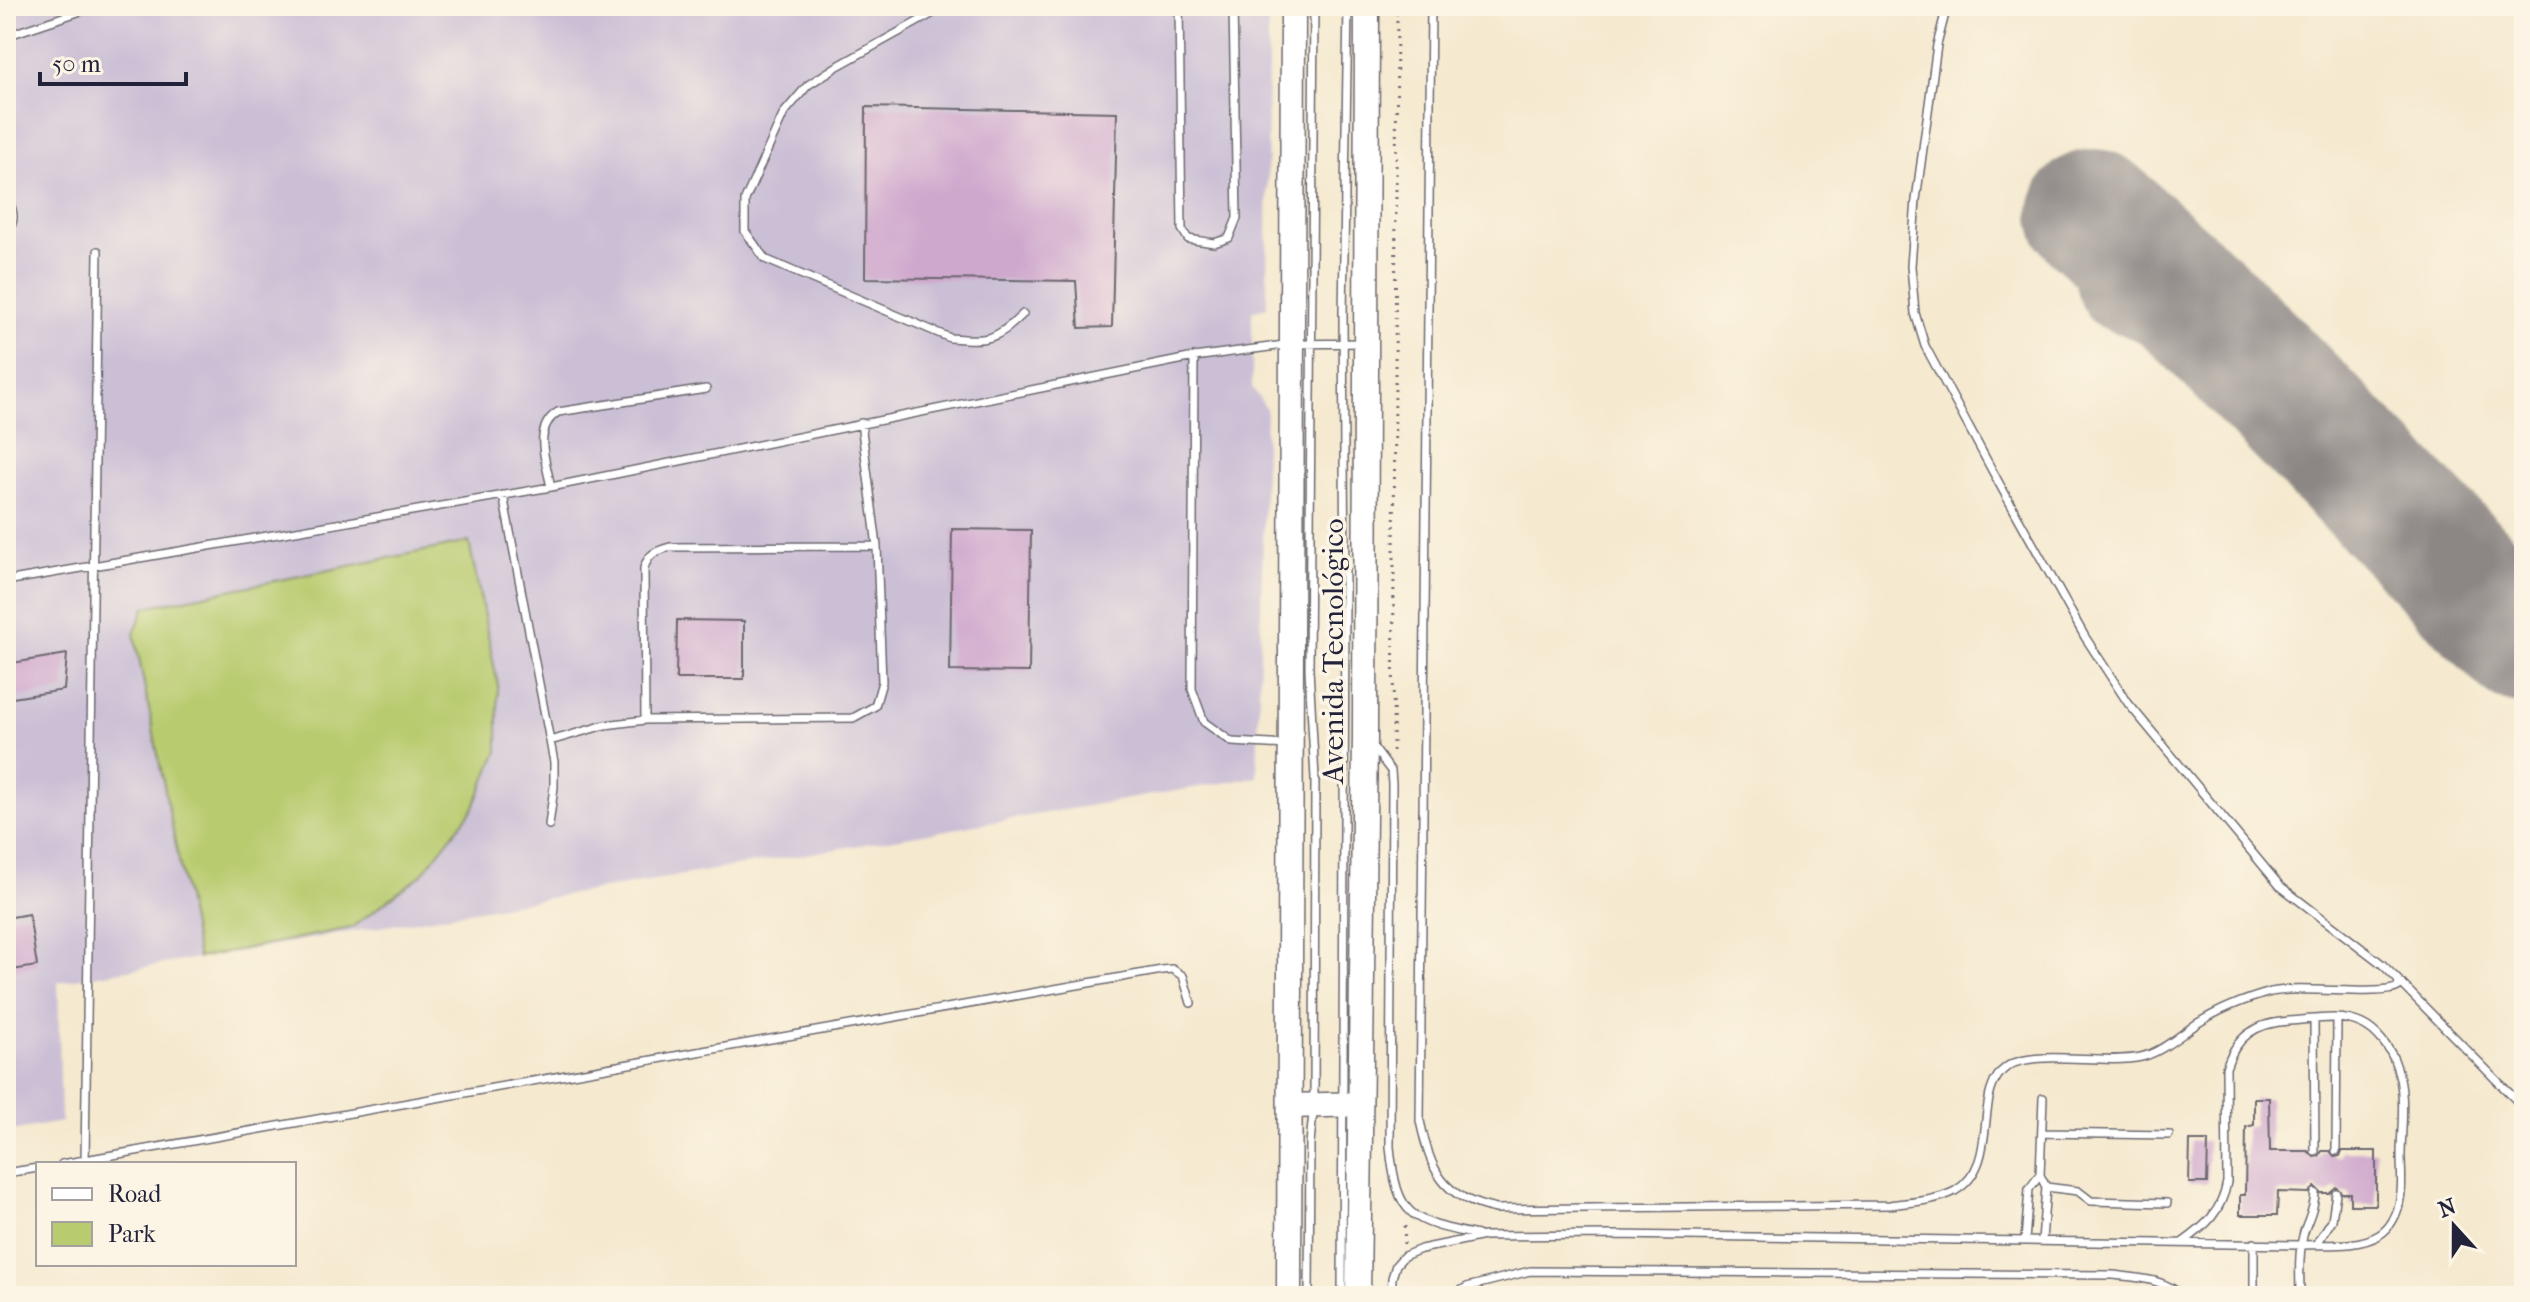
<svg xmlns="http://www.w3.org/2000/svg" width="2530" height="1302" viewBox="0 0 2530 1302" font-family="'IM FELL French Canon',serif">
	<style>
		.industrial { fill: #cbbfd5 }
		.green { fill: #b8cb6e; stroke: #6d7654; stroke-width: 2 }
		.lines { fill: none; stroke-linecap: round; stroke-linejoin: round }
		.taxiway { stroke: #8c8685; stroke-width: 52 }
		.runway { stroke: #8c8685; stroke-width: 130 }
		.building { fill: #cfa8ce }
		.lane-casing { stroke: #6c686f; stroke-width: 10 }
		.primary-casing { stroke: #6c686f; stroke-width: 27 }
		.path { stroke: #6c686f; stroke-width: 3; stroke-dasharray: 2 6; stroke-linecap: butt }
		.lane { stroke: #fff; stroke-width: 7 }
		.primary { stroke: #fff; stroke-width: 24 }
		.labels { text-anchor: middle; dominant-baseline: central; stroke-width: 7; stroke-linejoin: round; paint-order: stroke }
		.street-label { font-size: 30px; fill: #22223b; stroke: #fcf5e5 }
	</style>
	<rect width="100%" height="100%" fill="#fcf5e5"/>
	<filter id="ink" filterUnits="userSpaceOnUse"><feTurbulence type="fractalNoise" baseFrequency=".0125" numOctaves="2"/><feDisplacementMap in="SourceGraphic" scale="16" xChannelSelector="R" yChannelSelector="G"/><feConvolveMatrix kernelMatrix="1 2 1 2 8 2 1 2 1" color-interpolation-filters="sRGB"/></filter>
	<filter id="wash" filterUnits="userSpaceOnUse"><feTurbulence type="fractalNoise" baseFrequency=".006" numOctaves="4" result="noise"/><feDisplacementMap in="SourceGraphic" scale="32" xChannelSelector="R" yChannelSelector="G"/><feGaussianBlur stdDeviation="1.8" result="paint"/><feColorMatrix in="noise" values="0 0 0 0 0 0 0 0 0 0 0 0 0 0 0 0 0 1.4 0 .05"/><feComposite in="paint" operator="in"/></filter>
	<g filter="url(#wash)">
		<rect width="100%" height="100%" fill="#f5e9cf"/>
		<path class="industrial" d="M6 6H1268L1267 307 1252 311V387L1266 409 1257 777 58 982 61 1122 6 1132Z"/>
		<path class="green" d="M469 542 498 685V751L473 809 420 876 351 928 198 958 134 633 145 607Z"/>
		<g class="lines">
			<path class="taxiway" d="M2207 316C2201 294 2197 264 2183 245 2149 197 2072 244 2110 303L2241 351"/>
			<path class="runway" d="M2094 214 2207 316 2524 640"/>
		</g>
		<g id="blocks">
			<path class="building" d="M866 107 1117 112 1112 327 1079 328 1076 281 865 278Z
				M952 529 1031 530 1029 672 950 671Z
				M677 620 744 621V679H676Z
				M67 654 64 690 6 699V664Z
				M29 914 37 966 6 971V918Z
				M2254 1098H2269L2270 1151H2308L2314 1157 2319 1156 2322 1151H2330L2335 1157 2340 1156 2342 1151H2376V1205H2350V1193H2342L2336 1187 2329 1193H2321L2315 1187 2309 1193 2278 1192 2277 1215H2240V1195H2245L2246 1127 2254 1125Z
				M2190 1141H2208L2207 1183H2189Z"/>
		</g>
	</g>
	<g filter="url(#ink)">
		<use href="#blocks" fill-opacity="0" stroke="#6c686f" stroke-width="2"/>
		<g class="lines">
			<g class="lane-casing">
				<path id="lane" d="M946 6 836 67 808 85 784 113 745 200V231L765 259 950 338C988 341 995 341 1023 314
					M1179 6 1182 229 1188 239 1214 243 1229 238 1237 218 1233 6
					M1431 6 1420 1121C1431 1171 1442 1198 1496 1209L1890 1205C1911 1202 1936 1201 1955 1191 2003 1163 1970 1091 2008 1066 2034 1049 2105 1065 2141 1057 2162 1052 2180 1035 2198 1023 2220 1009 2246 999 2271 992 2300 985 2382 997 2398 987L2399 981 2382 964 2280 886 2128 703 2085 637 2000 485 1925 346 1915 313 1911 266 1916 200 1937 45 1947 6
					M6 36 96 6
					M6 192C11 207 19 220 6 232
					M1194 357 1192 689 1204 722 1232 742 1288 745
					M551 487C546 461 532 428 558 412L706 389
					M503 495 554 762V787L549 825
					M6 581 551 487 1194 357 1292 344 1362 343
					M645 720 853 718 875 706 882 682 877 546
					M550 741 605 725 645 720 644 568C649 553 656 551 670 547L877 546 861 423
					M1373 747 1391 771 1392 784 1390 1147C1397 1218 1411 1221 1477 1235
					M2399 981 2524 1108
					M2314 1020 2315 1151
					M2042 1133 2169 1135
					M2336 1151 2337 1019
					M85 1160 98 251
					M62 1164 1162 970 1172 969 1183 976 1191 1003
					M6 1173 38 1168
					M2046 1187 2078 1191 2091 1201 2167 1203
					M2025 1241 2029 1189 2040 1175
					M2042 1241 2046 1187 2040 1175 2043 1098
					M2317 1244 2332 1220 2336 1193
					M1309 1296 1310 1143 1314 1104 1315 778 1309 669 1314 6
					M1342 1296 1345 592 1343 315 1348 6
					M1391 1296 1392 1278 1396 1265 1404 1256 1421 1249 1484 1236 1613 1235 2301 1245C2325 1244 2358 1248 2379 1235 2391 1228 2398 1213 2400 1199 2403 1186 2401 1170 2401 1156 2401 1127 2407 1093 2396 1065 2391 1049 2377 1031 2362 1024 2340 1013 2312 1020 2289 1021 2256 1023 2236 1036 2226 1068L2227 1182C2222 1211 2206 1226 2183 1242
					M1452 1296 1467 1287 1530 1271 2113 1275C2138 1278 2163 1278 2182 1296
					M2254 1296V1243
					M2300 1296C2300 1277 2298 1255 2303 1236 2307 1219 2314 1213 2315 1193"/>
			</g>
			<g class="primary-casing">
				<path id="primary" d="M1291 1106 1360 1104
					M1289 1296 1293 6
					M1358 1296 1365 736 1367 6"/>
			</g>
			<path class="path" d="M1393 751 1397 6
				M1404 1244 1405 1224"/>
			<use href="#lane" class="lane"/>
			<use href="#primary" class="primary"/>
		</g>
	</g>
	<g class="labels">
		<g class="street-label">
			<text transform="translate(1333 651) rotate(-90)">Avenida Tecnológico</text>
		</g>
	</g>
	<rect width="2530" height="1302" fill="none" stroke="#fcf5e5" stroke-width="32"/>
	<rect x="36" y="1162" width="260" height="104" fill="#fcf5e5" stroke="#a5a1a1" stroke-width="2"/>
	<rect x="52" y="1188" width="40" height="12" fill="#ffffff" stroke="#a5a1a1" stroke-width="2"/>
	<text x="108" y="1202" font-size="24" fill="#22223b">Road</text>
	<rect x="52" y="1222" width="40" height="24" fill="#b8cb6e" stroke="#a5a1a1" stroke-width="2"/>
	<text x="108" y="1242" font-size="24" fill="#22223b">Park</text>
	<g transform="translate(2454 1226) rotate(339)" stroke="#fcf5e5" stroke-width="6" paint-order="stroke">
	<path d="M0-6L14 30L0 20L-14 30Z" fill="#22223b"/>
	<text y="-12" font-size="22" font-weight="bold" text-anchor="middle" fill="#22223b">N</text>
	</g>
	<path d="M40 72v12h146v-12" fill="none" stroke="#22223b" stroke-width="4"/>
	<text x="52" y="72" font-size="24" fill="#22223b" stroke="#fcf5e5" stroke-width="6" paint-order="stroke">50 m</text>
</svg>
